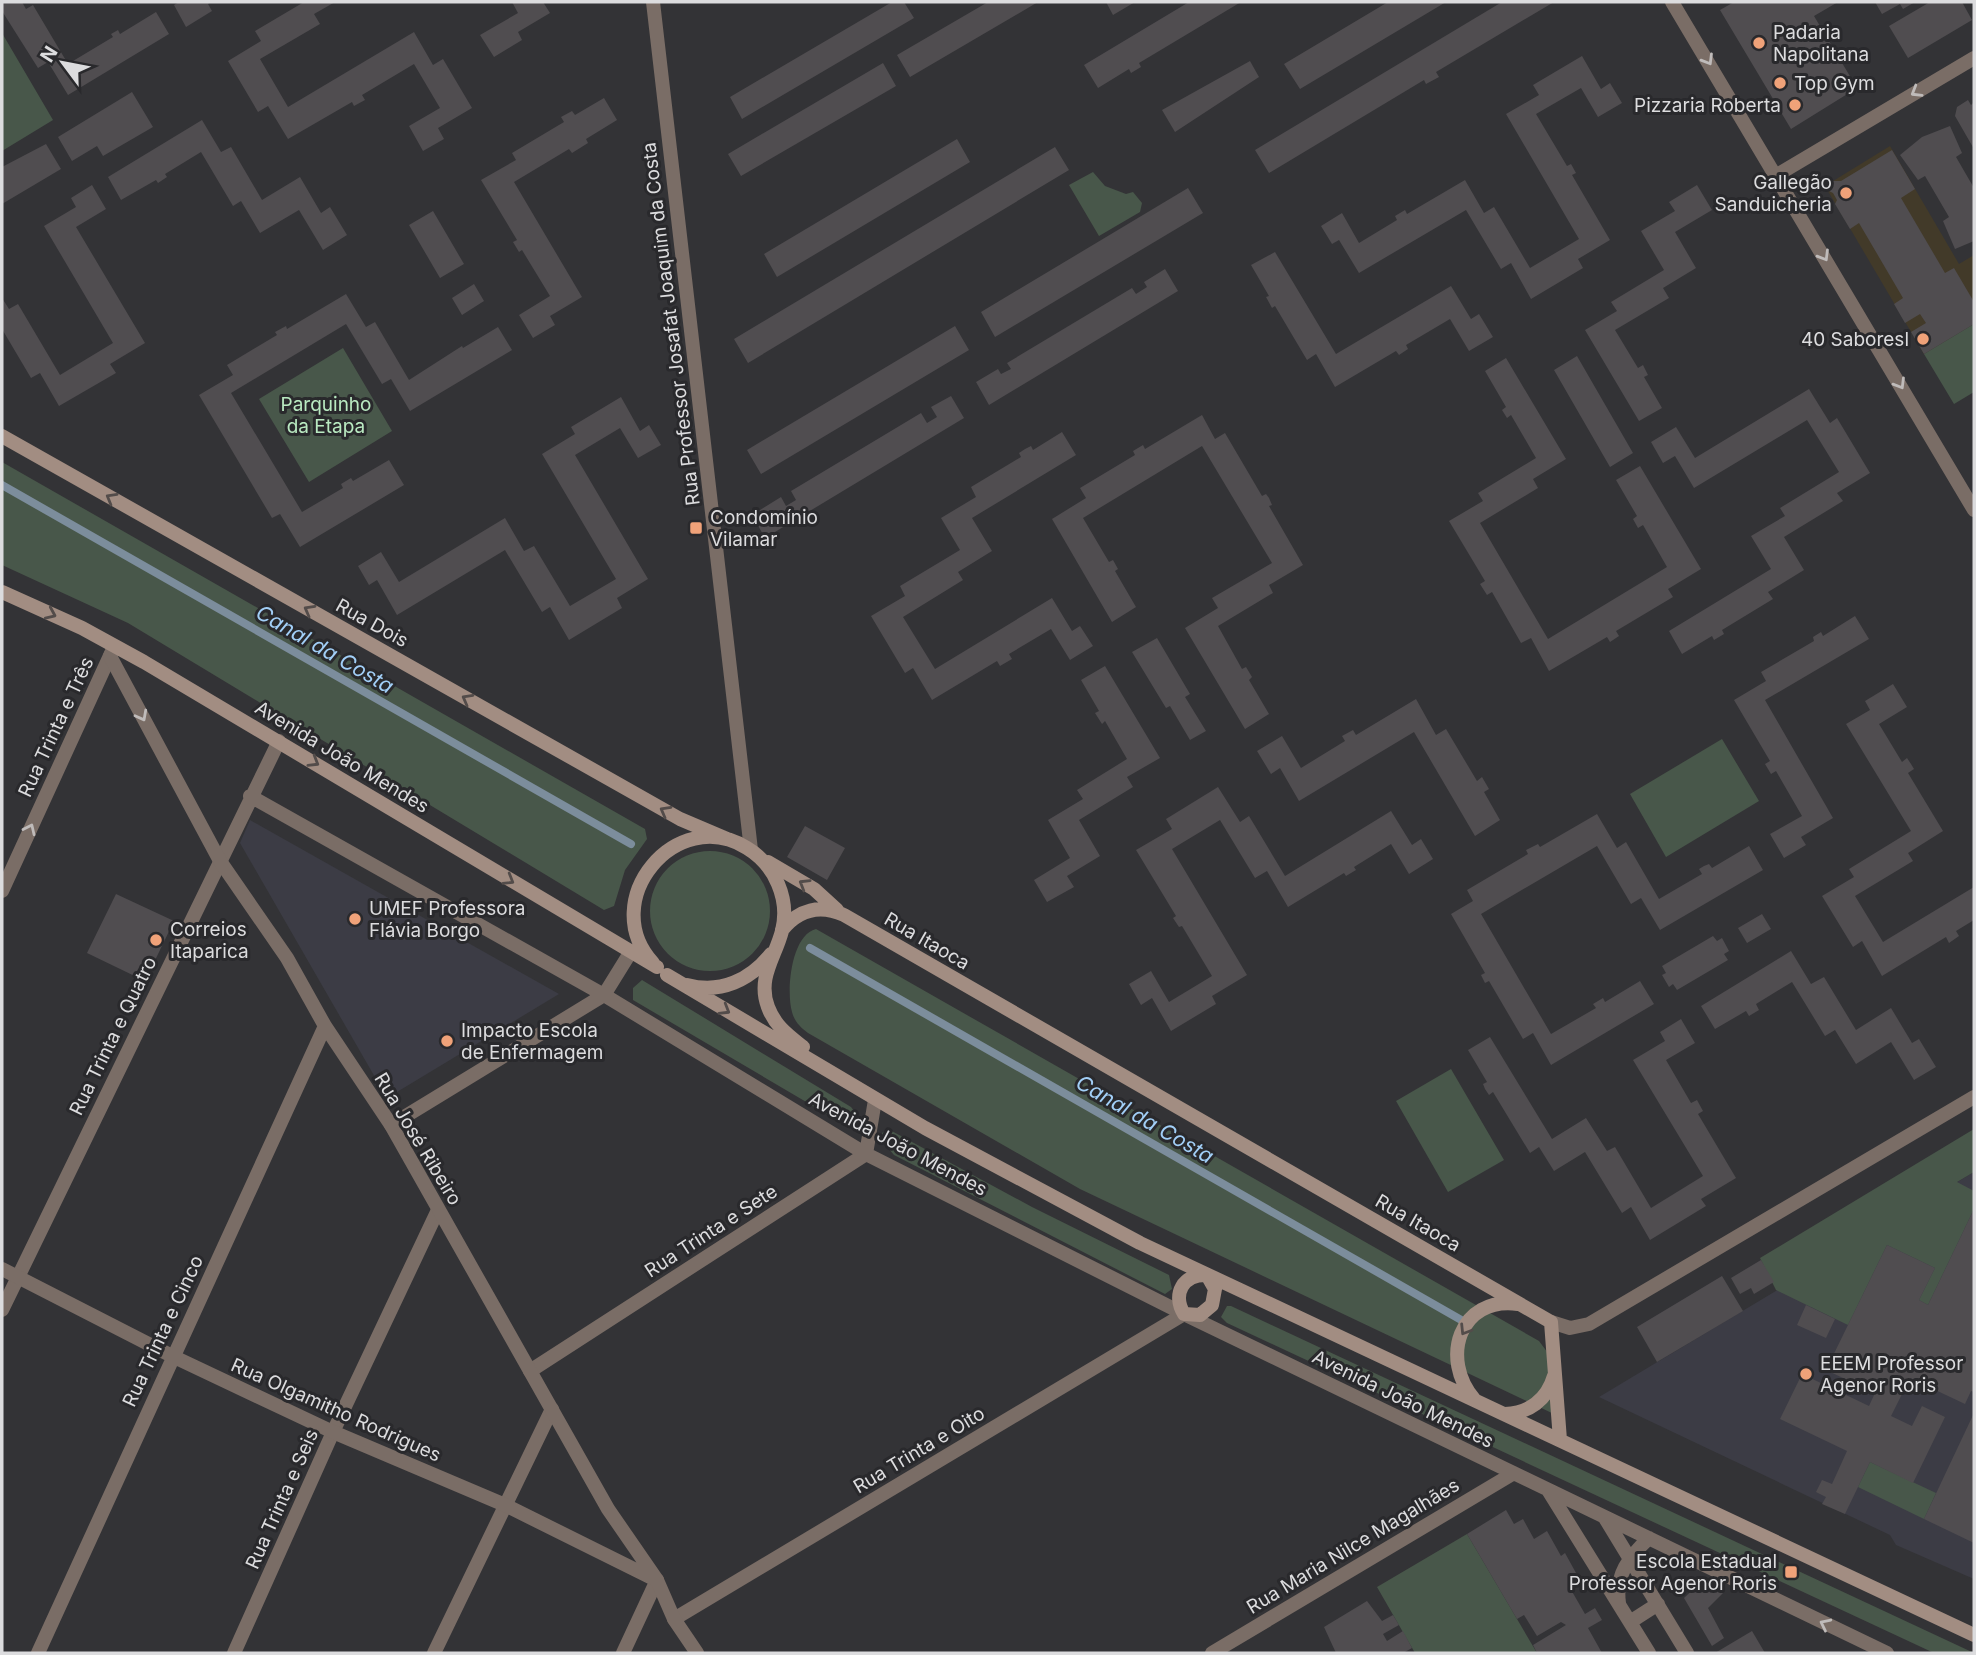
<svg xmlns="http://www.w3.org/2000/svg" width="1976" height="1655" viewBox="0 0 1976 1655" font-family="Inter,sans-serif">
	<style>
		.commercial { fill: #423a29 }
		.built { fill: #3c3c45 }
		.green { fill: #48574a }
		.lines { fill: none; stroke-linecap: round; stroke-linejoin: round }
		.stream { stroke: #7c8d9c; stroke-width: 8 }
		.building { fill: #504d50 }
		.minor { stroke: #7a6d66; stroke-width: 14 }
		.tertiary { stroke: #7a6d66; stroke-width: 14 }
		.secondary { stroke: #a28d82; stroke-width: 14 }
		.oneway { stroke: #bfbbba }
		.oneway2 { stroke: #534c4a }
		.poi-dot { fill: #f0a279; stroke: #29292c; stroke-width: 2.5 }
		.labels { text-anchor: middle; dominant-baseline: central; stroke-width: 6; stroke-linejoin: round; paint-order: stroke }
		.poi-label { font-size: 19px; fill: #dcdcde; stroke: #29292c; text-anchor: start }
		.street-label { font-size: 19px; fill: #dcdcde; stroke: #29292c }
		.park-label { font-size: 19px; fill: #b9e9c1; stroke: #29292c }
		.water-label { font-size: 21px; font-style: italic; fill: #a2cff7; stroke: #29292c }
	</style>
	<rect width="100%" height="100%" fill="#333336"/>
	<path class="commercial" d="M1890 146 1959 264 1974 255V324L1924 354 1825 186Z"/>
	<path class="built" d="M250 820 559 994 387 1098 240 843Z
		M1974 1172V1579L1896 1545 1890 1535 1599 1397Z"/>
	<path class="green" d="M2 33 53 120 2 151Z
		M1093 172 1105 186 1126 194 1133 192 1142 203 1140 212 1099 236 1069 185Z
		M1974 324V392L1954 404 1924 354Z
		M343 348 392 431 309 482 259 399Z
		M2 462 645 829 647 839 625 870 614 906 604 910 128 623 2 565Z
		M1722 739 1759 801 1666 857 1630 794Z
		M650 911a60 60 0 1 1 120 0a60 60 0 1 1-120 0Z
		M816 929 1539 1341 1548 1353 1556 1415 1080 1189 808 1033C801 1028 794 1021 792 1012 786 991 791 935 816 929Z
		M642 980 851 1107 858 1116 854 1130 633 1000V988Z
		M1451 1069 1504 1160 1448 1192 1396 1101Z
		M888 1129 1032 1207 1169 1275 1172 1289 1165 1294 894 1155 883 1142 882 1133Z
		M1974 1129V1172L1957 1182 1974 1191V1209L1928 1305 1919 1300 1935 1268 1887 1245 1848 1325 1776 1290 1760 1258Z
		M1227 1306H1231L1974 1653H1934L1227 1323 1221 1317Z
		M1870 1462 1936 1493 1924 1519 1858 1487Z
		M1467 1534 1537 1653H1415L1377 1587Z"/>
	<g class="lines">
		<path class="stream" d="M2 485 631 844
			M810 948 1463 1321"/>
	</g>
	<path class="building" d="M2 2H22L26 9 33 5 68 64 113 37 111 34 118 30 120 34 156 12 169 34 68 95 48 62 38 68 2 11Z
		M179 2H211L208 4 212 11 186 27 174 5Z
		M304 2H335L314 14 320 24 260 59 288 107 414 32 433 65 443 59 472 108 438 128 444 139 423 151 409 126 440 108 414 64 362 95 365 100 354 106 352 102 288 139 268 106 258 112 228 61 261 41 255 31Z
		M512 2H543L550 13 518 32 522 40 494 57 480 35 518 13Z
		M892 2H904L914 18 742 119 730 97Z
		M988 2H1038L910 77 897 55Z
		M1106 2H1135L1113 15Z
		M1189 2H1241L1139 63 1141 67 1131 73 1129 69 1098 88 1084 65Z
		M1388 2H1446L1300 89 1284 64Z
		M1502 2H1554L1436 72 1439 77 1426 84 1424 80 1269 173 1255 150Z
		M1734 2H1838L1814 16 1857 88 1791 129 1720 10Z
		M1875 2H1915L1903 9 1900 4 1882 14Z
		M1930 2H1962L1972 20 1908 58 1889 26Z
		M1582 56 1601 89 1610 83 1622 103 1598 117 1581 88 1536 114 1567 166 1571 164 1576 173 1572 175 1610 240 1578 259 1583 268 1531 299 1511 263 1501 269 1466 210 1359 273 1339 240 1332 244 1321 226 1342 213 1359 243 1397 220 1395 216 1405 210 1407 214 1465 180 1484 213 1494 207 1530 268 1579 239 1506 114 1539 95 1533 85Z
		M1250 61 1259 77 1175 132 1162 110Z
		M883 63 896 86 741 176 728 154Z
		M132 92 153 127 103 156 97 146 72 161 58 137Z
		M604 98 617 120 586 139 588 143 572 153 569 149 514 182 582 297 550 316 555 325 533 338 519 315 550 296 522 250 519 252 513 242 517 240 481 180 516 160 512 153 564 122 561 117 572 111 575 115Z
		M1968 100 1971 105 1974 102V149L1955 116 1957 107Z
		M202 120 221 152 231 147 262 200 300 177 321 213 330 207 347 235 323 250 299 210 260 233 241 201 233 206 201 152 165 174 167 177 158 183 156 180 121 200 108 177Z
		M1950 126 1962 153 1956 157 1974 188V241L1955 249 1943 221 1949 217 1925 176 1918 180 1900 155 1922 137Z
		M957 139 970 162 777 277 764 254Z
		M46 144 61 169 2 204V167Z
		M1055 147 1069 170 748 363 734 339Z
		M1892 150 1915 189 1901 198 1945 273 1954 268 1974 302V324L1924 354 1911 332 1926 323 1920 314 1905 323 1894 304 1903 298 1859 223 1850 229 1835 204 1837 200 1833 193 1827 190 1832 181H1841Z
		M92 185 106 209 76 227 145 343 110 364 116 373 59 406 40 373 31 378 2 329V298L9 309 18 304 60 375 113 343 44 226 76 207 71 198Z
		M1697 185 1712 210 1675 232 1696 268 1663 288 1669 298 1615 330 1638 368 1643 365 1648 375 1644 377 1662 408 1639 421 1585 330 1617 311 1611 302 1664 270 1641 231 1675 211 1669 202Z
		M1188 188 1203 213 995 337 981 312Z
		M433 211 464 264 440 278 409 225Z
		M1275 252 1336 354 1451 286 1471 319 1479 314 1493 337 1469 351 1450 319 1406 345 1408 349 1399 355 1396 351 1335 387 1316 354 1307 360 1275 306 1272 308 1266 297 1269 296 1251 265Z
		M1165 269 1178 291 989 405 976 382 998 369 1001 374 1011 369 1007 363 1132 288 1136 294 1147 287 1144 282Z
		M474 284 484 301 462 315 452 298Z
		M346 294 366 327 375 322 409 380 462 346 463 348 498 327 512 350 410 411 391 379 382 384 346 324 231 393 302 512 343 488 341 484 351 478 353 481 389 460 404 485 300 547 280 514 272 518 199 395 233 375 227 365 277 335 275 332 286 326 287 329Z
		M955 326 969 350 761 474 747 450Z
		M1577 356 1633 453 1610 467 1554 370Z
		M1506 358 1566 459 1533 479 1538 488 1480 523 1548 639 1667 567 1643 525 1638 528 1633 519 1637 516 1616 480 1640 466 1701 569 1668 589 1673 597 1616 631 1619 636 1610 642 1607 637 1549 671 1531 638 1521 643 1492 592 1487 595 1480 584 1485 581 1449 521 1483 501 1478 493 1536 458 1511 415 1507 418 1502 410 1506 407 1485 371Z
		M1809 389 1830 423 1837 418 1870 473 1837 493 1843 501 1784 537 1804 570 1768 592 1773 599 1722 630 1724 634 1714 640 1712 636 1682 654 1669 631 1771 569 1751 536 1785 516 1780 508 1839 472 1807 420 1694 488 1675 456 1663 463 1651 442 1676 427 1695 458Z
		M951 396 964 418 765 538 752 515 781 497 786 506 796 500 791 491 921 413 927 423 937 417 931 407Z
		M621 397 640 431 649 425 661 445 638 458 620 428 575 455 648 579 617 598 622 608 569 640 550 607 542 612 505 550 397 615 377 580 369 585 358 566 381 552 399 582 505 518 524 551 534 546 570 606 616 579 542 454 575 434 571 427Z
		M1202 415 1215 439 1225 433 1262 496 1266 494 1269 498 1272 505 1269 506 1303 565 1269 585 1273 593 1218 626 1242 669 1246 667 1252 677 1249 680 1269 714 1245 729 1185 628 1218 608 1212 598 1272 563 1202 446 1083 518 1109 562 1113 560 1118 569 1115 571 1136 607 1112 622 1052 519 1086 498 1080 488 1135 455 1133 451 1143 445 1145 449Z
		M1062 432 1076 455 972 518 992 551 958 572 963 580 903 617 935 669 1052 598 1072 631 1080 626 1093 646 1070 660 1051 629 1009 654 1012 659 1000 666 997 661 932 700 913 668 905 673 871 616 905 596 900 586 960 550 941 518 976 497 971 487 1021 457 1019 453 1025 449 1031 446 1033 450Z
		M1855 616 1869 639 1765 700 1833 818 1801 837 1806 845 1784 858 1770 834 1802 816 1776 771 1771 774 1765 764 1770 761 1734 700 1766 681 1761 672 1814 641 1813 637 1821 632 1823 636Z
		M1157 638 1190 694 1185 697 1206 731 1190 740 1170 706 1166 708 1132 652Z
		M1105 666 1160 758 1127 777 1133 787 1079 820 1100 856 1067 876 1074 887 1047 902 1034 880 1070 858 1048 820 1083 799 1077 790 1127 759 1105 721 1102 724 1095 713 1099 711 1081 680Z
		M1893 684 1907 707 1879 724 1902 762 1907 758 1911 764 1914 769 1908 773 1943 831 1908 853 1913 861 1855 896 1883 942 1974 887V920L1956 931 1959 936 1949 943 1946 937 1882 976 1862 941 1853 947 1822 896 1854 877 1849 869 1911 831 1846 724 1870 710 1865 701Z
		M1416 699 1436 735 1446 729 1477 781 1482 777 1489 789 1484 792 1500 820 1475 836 1414 732 1299 801 1280 768 1271 774 1257 751 1282 736 1301 768 1345 741 1342 736 1353 730 1356 735Z
		M1218 787 1240 822 1249 816 1285 876 1391 811 1412 845 1421 839 1433 859 1409 874 1391 844 1354 867 1356 870 1346 876 1344 873 1288 907 1267 871 1255 878 1220 820 1172 849 1247 975 1212 996 1216 1004 1171 1031 1152 998 1141 1005 1129 984 1151 971 1169 1002 1212 976 1182 926 1179 927 1173 918 1176 916 1136 850 1172 829 1166 819Z
		M1597 814 1617 848 1626 842 1659 899 1702 874 1699 869 1704 866 1709 864 1712 868 1749 846 1763 870 1660 930 1641 898 1631 904 1597 846 1481 914 1551 1034 1596 1008 1593 1004 1603 998 1605 1002 1640 981 1654 1004 1551 1065 1533 1033 1523 1039 1489 981 1485 983 1481 975 1485 973 1451 914 1473 901 1467 890 1528 854 1526 850 1538 844 1540 847Z
		M805 826 845 848 827 880 787 857Z
		M116 894 174 921 145 981 87 953Z
		M1762 914 1771 929 1747 943 1738 928Z
		M1713 936 1717 941 1722 938 1729 951 1724 954 1728 960 1677 990 1673 984 1669 987 1662 975 1666 973 1662 966Z
		M1791 951 1811 984 1824 977 1856 1030 1891 1008 1912 1043 1919 1039 1936 1067 1914 1080 1891 1042 1856 1064 1835 1030 1825 1036 1792 982 1756 1004 1759 1010 1749 1016 1746 1011 1715 1029 1701 1006Z
		M1681 1019 1695 1043 1666 1060 1691 1103 1697 1100 1703 1111 1698 1114 1736 1178 1701 1199 1706 1206 1650 1240 1631 1207 1622 1213 1585 1152 1554 1171 1539 1147 1530 1153 1493 1092 1489 1095 1485 1089 1483 1084 1487 1082 1468 1050 1490 1037 1552 1139 1586 1118 1607 1151 1615 1147 1651 1208 1703 1176 1633 1060 1665 1041 1660 1032Z
		M1974 1209V1392L1971 1391 1965 1404 1910 1378 1891 1416 1912 1426 1922 1406 1945 1417 1913 1483 1870 1462 1845 1514 1822 1504 1826 1497 1816 1492 1822 1480 1832 1484 1847 1451 1780 1419 1802 1374 1869 1406 1875 1393 1826 1370 1887 1245 1935 1268 1919 1300 1928 1305Z
		M1761 1260 1774 1282 1754 1294 1751 1288 1740 1294 1731 1278Z
		M1722 1276 1743 1311 1657 1362 1637 1327Z
		M1806 1305 1835 1319 1826 1338 1797 1325Z
		M1974 1413V1543L1924 1519Z
		M1506 1510 1514 1524 1523 1519 1534 1539 1547 1531 1561 1556 1565 1553 1581 1582 1570 1588 1585 1614 1595 1608 1602 1620 1588 1628 1602 1653H1537L1533 1645 1566 1625 1561 1622 1537 1636 1524 1615 1517 1619 1467 1534Z
		M1701 1582 1723 1593 1708 1608 1724 1638 1712 1646 1684 1598Z
		M1367 1601 1382 1621 1393 1615 1399 1625 1383 1634 1387 1641 1403 1631 1412 1648 1403 1653H1336L1324 1627Z
		M1752 1631 1765 1653H1715Z"/>
	<g class="lines">
		<path class="minor" d="M653 2 751 850
			M1777 175 1974 58
			M250 796 604 995 866 1154 1188 1316 1887 1653
			M2 891 114 647
			M391 1125 604 995 630 953
			M2 1310 279 741
			M1551 1322 1570 1328 1589 1324 1974 1097
			M530 1371 866 1154 875 1100
			M1548 1490 1649 1653
			M1605 1518 1687 1653
			M1619 1603C1615 1575 1629 1557 1649 1538
			M674 1619 1184 1314
			M1630 1622 1658 1604
			M234 1653 333 1432 438 1210
			M434 1653 552 1409
			M623 1653 657 1580
			M1212 1653 1514 1473"/>
		<path class="tertiary" d="M1672 2 1974 510
			M110 656 220 861 287 958 325 1026 391 1125 608 1509 657 1580 674 1619 697 1653
			M2 1269 172 1356 333 1432 505 1505 656 1580
			M38 1653 325 1026"/>
		<path class="secondary" d="M2 436 680 819 727 839
			M2 592 82 628 144 662 657 967
			M768 862 814 889 837 910
			M782 930C799 909 820 904 844 915L1551 1322 1560 1440
			M653 963C596 901 676 804 747 848 775 865 790 899 782 931 775 958 757 978 768 1007 775 1026 788 1035 803 1047
			M667 975 925 1128 1140 1243 1974 1635
			M687 985C721 994 750 980 771 954
			M1207 1275 1215 1289 1212 1305 1200 1315 1184 1314C1172 1294 1183 1274 1207 1275Z
			M1474 1399C1440 1359 1459 1296 1518 1304
			M1505 1414C1529 1413 1547 1400 1554 1376"/>
	</g>
	<defs><path id="oneway-chevron" d="M-2-3.5L2.5 0L-2 3.5" fill="none" stroke-width="1.6" stroke-linecap="round" stroke-linejoin="round" transform="scale(1.75)"/></defs>
	<g class="oneway">
		<use href="#oneway-chevron" transform="translate(1708 60) rotate(59)"/>
		<use href="#oneway-chevron" transform="translate(1916 92) rotate(149)"/>
		<use href="#oneway-chevron" transform="translate(1824 256) rotate(59)"/>
		<use href="#oneway-chevron" transform="translate(1900 384) rotate(59)"/>
		<use href="#oneway-chevron" transform="translate(142 716) rotate(62)"/>
		<use href="#oneway-chevron" transform="translate(30 829) rotate(-65)"/>
		<use href="#oneway-chevron" transform="translate(1825 1624) rotate(-154)"/>
	</g>
	<g class="oneway2">
		<use href="#oneway-chevron" transform="translate(111 498) rotate(-150)"/>
		<use href="#oneway-chevron" transform="translate(309 610) rotate(-151)"/>
		<use href="#oneway-chevron" transform="translate(51 614) rotate(24)"/>
		<use href="#oneway-chevron" transform="translate(467 699) rotate(-151)"/>
		<use href="#oneway-chevron" transform="translate(314 762) rotate(31)"/>
		<use href="#oneway-chevron" transform="translate(665 811) rotate(-151)"/>
		<use href="#oneway-chevron" transform="translate(509 880) rotate(31)"/>
		<use href="#oneway-chevron" transform="translate(804 884) rotate(-149)"/>
		<use href="#oneway-chevron" transform="translate(725 1010) rotate(31)"/>
		<use href="#oneway-chevron" transform="translate(1465 1330) rotate(122)"/>
	</g>
	<g class="poi-dot">
		<circle cx="1759" cy="43" r="7"/>
		<circle cx="1780" cy="83" r="7"/>
		<circle cx="1795" cy="105" r="7"/>
		<circle cx="1846" cy="193" r="7"/>
		<circle cx="1923" cy="339" r="7"/>
		<rect x="689" y="521" width="14" height="14" rx="3.5"/>
		<circle cx="355" cy="919" r="7"/>
		<circle cx="156" cy="940" r="7"/>
		<circle cx="447" cy="1041" r="7"/>
		<circle cx="1806" cy="1374" r="7"/>
		<rect x="1784" y="1565" width="14" height="14" rx="3.5"/>
	</g>
	<g class="labels">
		<g class="poi-label">
			<text x="1773" y="32">Padaria<tspan x="1773" dy="22">Napolitana</tspan></text>
			<text x="1794" y="83">Top Gym</text>
			<text x="1781" y="105" text-anchor="end">Pizzaria Roberta</text>
			<text x="1832" y="182" text-anchor="end">Gallegão<tspan x="1832" dy="22">Sanduicheria</tspan></text>
			<text x="1909" y="339" text-anchor="end">40 Saboresl</text>
			<text x="710" y="517">Condomínio<tspan x="710" dy="22">Vilamar</tspan></text>
			<text x="369" y="908">UMEF Professora<tspan x="369" dy="22">Flávia Borgo</tspan></text>
			<text x="170" y="929">Correios<tspan x="170" dy="22">Itaparica</tspan></text>
			<text x="461" y="1030">Impacto Escola<tspan x="461" dy="22">de Enfermagem</tspan></text>
			<text x="1820" y="1363">EEEM Professor<tspan x="1820" dy="22">Agenor Roris</tspan></text>
			<text x="1777" y="1561" text-anchor="end">Escola Estadual<tspan x="1777" dy="22">Professor Agenor Roris</tspan></text>
		</g>
		<g class="street-label">
			<text transform="translate(671 324) rotate(-97)">Rua Professor Josafat Joaquim da Costa</text>
			<text transform="translate(372 623) rotate(29)">Rua Dois</text>
			<text transform="translate(56 727) rotate(-65)">Rua Trinta e Três</text>
			<text transform="translate(342 757) rotate(31)">Avenida João Mendes</text>
			<text transform="translate(927 941) rotate(30)">Rua Itaoca</text>
			<text transform="translate(113 1036) rotate(-64)">Rua Trinta e Quatro</text>
			<text transform="translate(418 1139) rotate(59)">Rua José Ribeiro</text>
			<text transform="translate(898 1144) rotate(28)">Avenida João Mendes</text>
			<text transform="translate(1418 1223) rotate(30)">Rua Itaoca</text>
			<text transform="translate(711 1231) rotate(-33)">Rua Trinta e Sete</text>
			<text transform="translate(163 1331) rotate(-65)">Rua Trinta e Cinco</text>
			<text transform="translate(1403 1399) rotate(26)">Avenida João Mendes</text>
			<text transform="translate(336 1410) rotate(24)">Rua Olgamitho Rodrigues</text>
			<text transform="translate(919 1450) rotate(-31)">Rua Trinta e Oito</text>
			<text transform="translate(282 1499) rotate(-66)">Rua Trinta e Seis</text>
			<text transform="translate(1353 1546) rotate(-31)">Rua Maria Nilce Magalhães</text>
		</g>
		<g class="park-label">
			<text x="326" y="404">Parquinho<tspan x="326" dy="22">da Etapa</tspan></text>
		</g>
		<g class="water-label">
			<text transform="translate(325 649) rotate(30)">Canal da Costa</text>
			<text transform="translate(1145 1119) rotate(30)">Canal da Costa</text>
		</g>
	</g>
	<rect width="1976" height="1655" fill="none" stroke="#dcdcde" stroke-width="7"/>
	<g transform="translate(63 63) rotate(302)" stroke="#29292c" stroke-width="5" paint-order="stroke">
	<path d="M0-5L12 26L0 18L-12 26Z" fill="#dcdcde"/>
	<text y="-10" font-size="19" font-weight="bold" text-anchor="middle" fill="#dcdcde">N</text>
	</g>
</svg>
